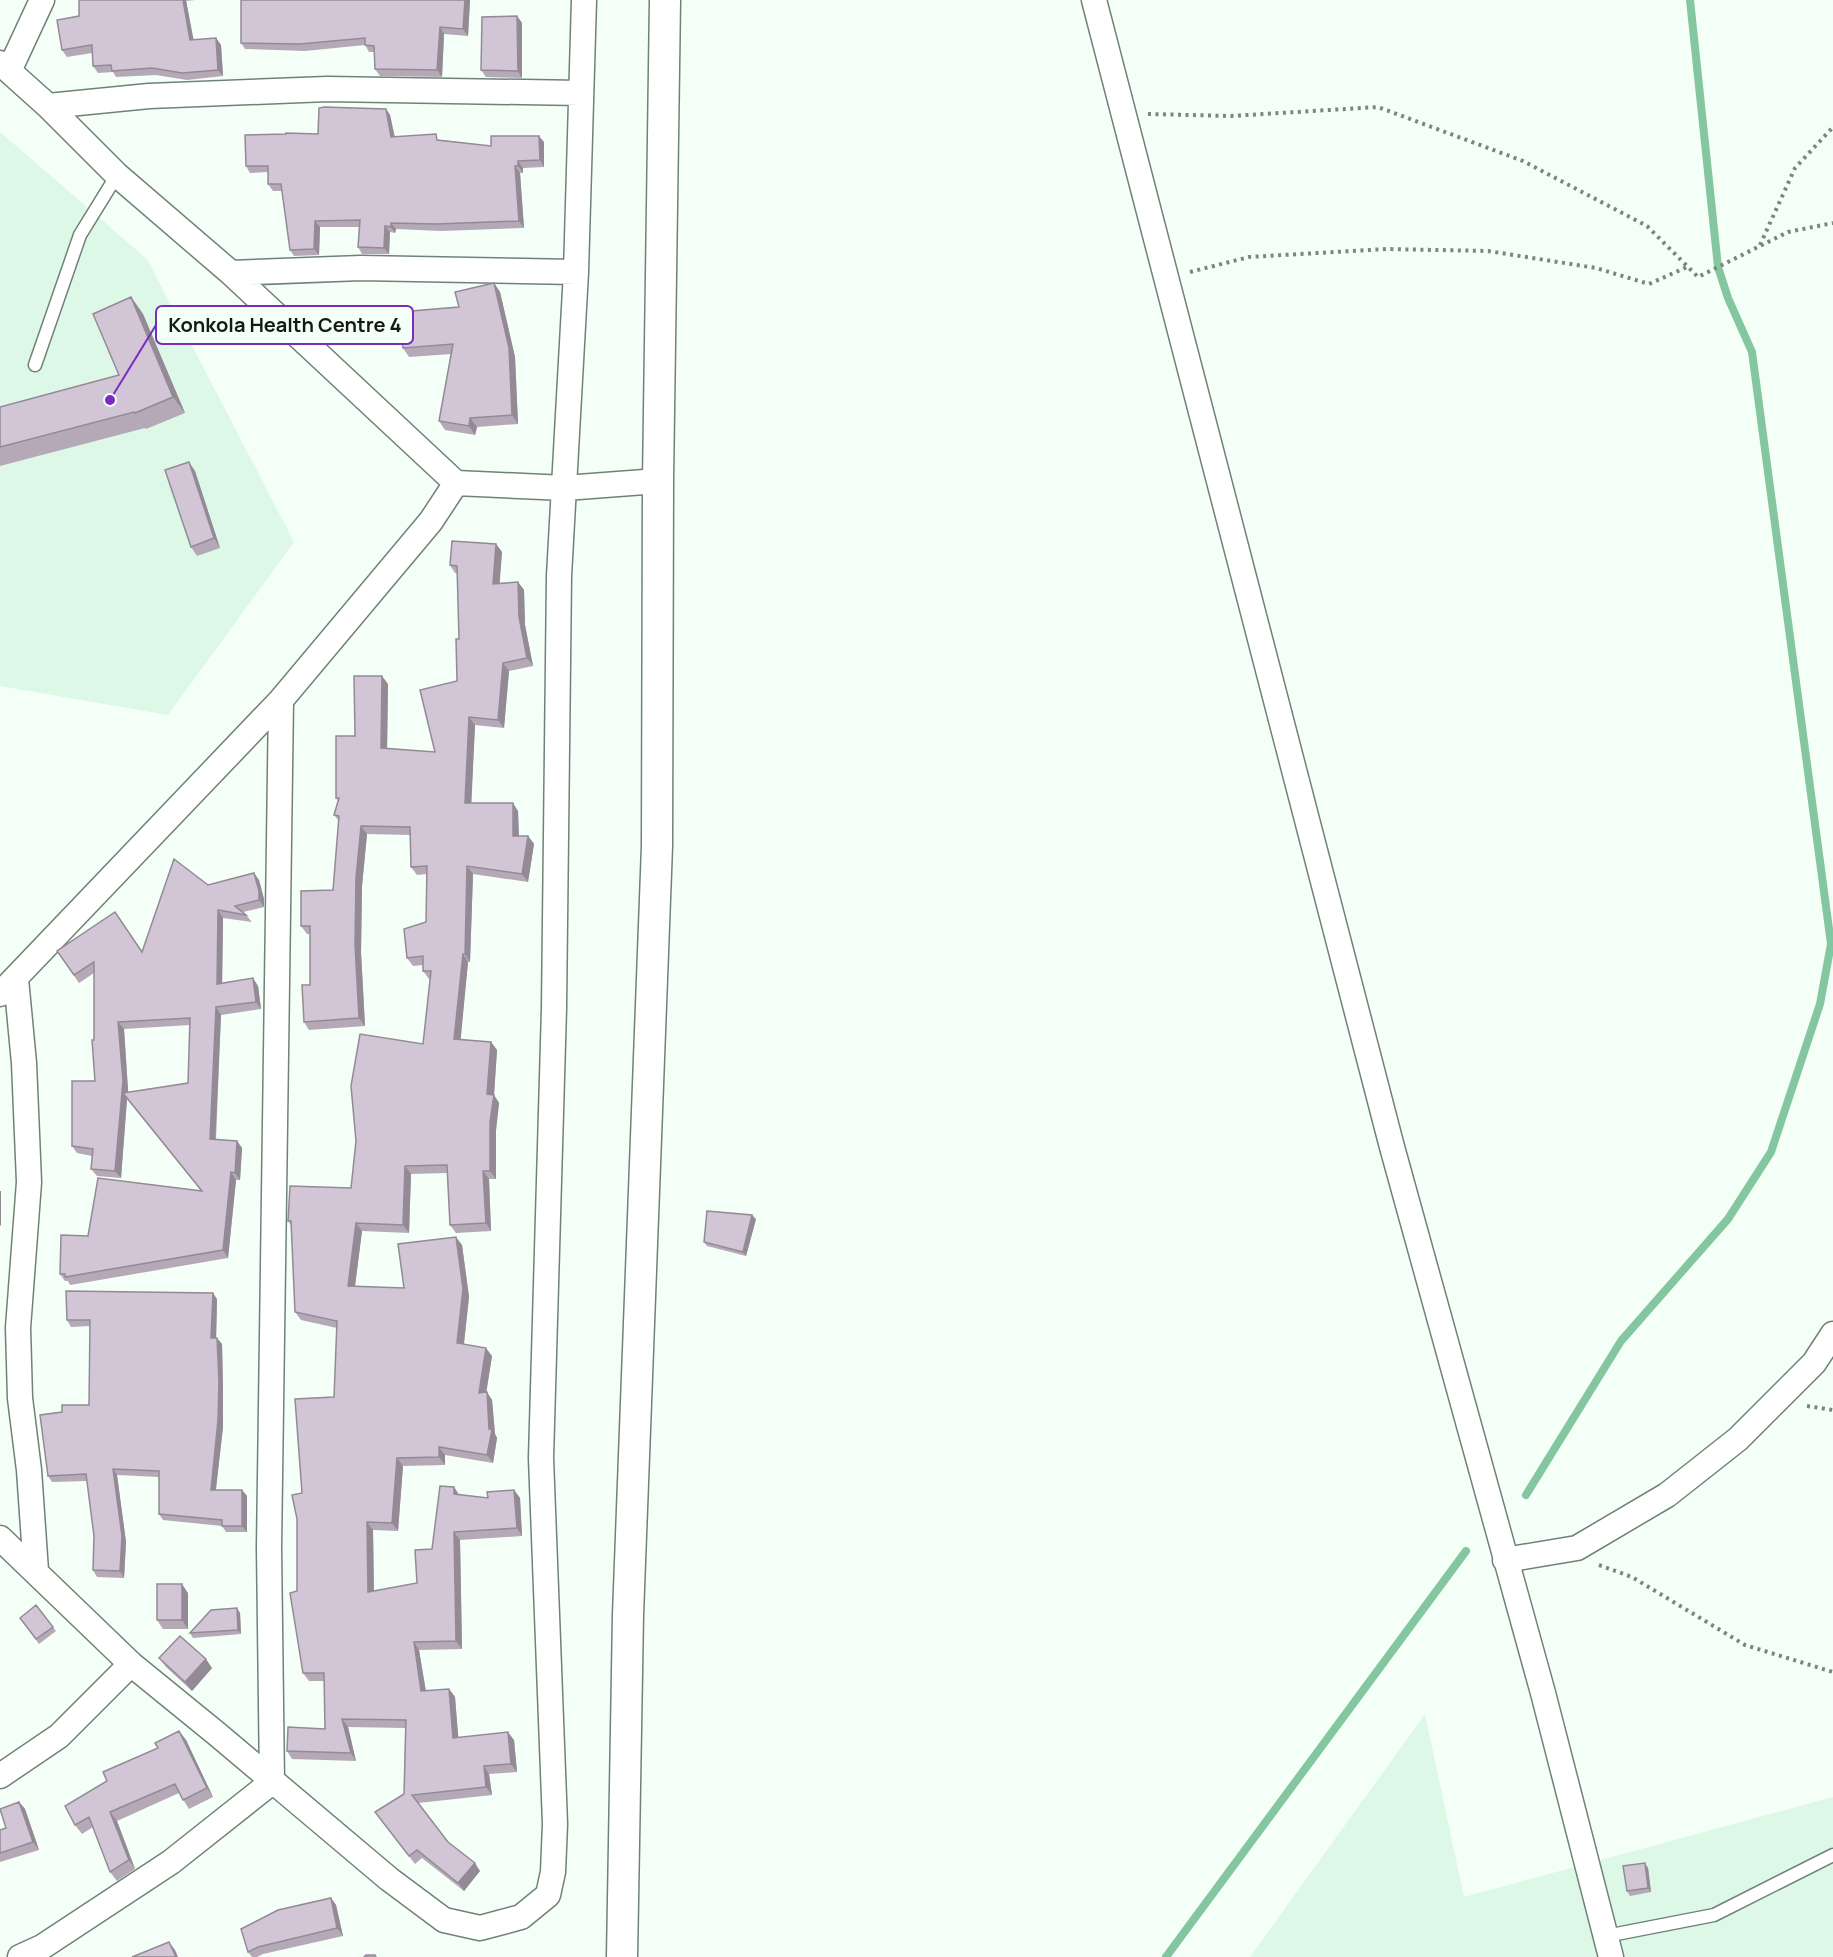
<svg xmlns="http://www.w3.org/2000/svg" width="1833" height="1957" viewBox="0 0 1833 1957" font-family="Manrope,sans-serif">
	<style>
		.built { fill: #ddf8e7 }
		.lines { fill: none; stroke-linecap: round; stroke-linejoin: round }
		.stream { stroke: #84c6a0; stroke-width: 8 }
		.service-casing { stroke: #708277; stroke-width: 15 }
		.minor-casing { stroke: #708277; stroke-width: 27 }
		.tertiary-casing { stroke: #708277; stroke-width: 33 }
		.path { stroke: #7c8680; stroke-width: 4; stroke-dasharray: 3 4.5; stroke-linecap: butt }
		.service { stroke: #fff; stroke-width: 12 }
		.minor { stroke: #fff; stroke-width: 24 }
		.tertiary { stroke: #fff; stroke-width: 30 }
		.wall { fill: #b5a9b8; fill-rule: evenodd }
		.shaded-wall { fill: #938a96 }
		.building { fill: #d2c5d6; stroke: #938a96; stroke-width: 1.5 }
		.leader { fill: none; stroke: #7b2cbf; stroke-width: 2 }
		.callout-dot { fill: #7b2cbf; stroke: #f3fff7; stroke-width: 2 }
		.callout { fill: #f3fff7; stroke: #7b2cbf; stroke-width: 2 }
		.callout-label { font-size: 20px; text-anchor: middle; font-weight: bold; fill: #141b17 }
	</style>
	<rect width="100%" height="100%" fill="#f3fff7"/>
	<path class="built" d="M0 132 147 259 294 542 168 715 0 686Z
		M1425 1714 1464 1897 1833 1797V1957H1250Z"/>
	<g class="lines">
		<path class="stream" d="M1526 1495 1621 1341 1728 1219 1771 1152 1820 1004 1831 944 1752 352 1728 298 1718 267 1690 0
			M1166 1957 1466 1551"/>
		<g class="service-casing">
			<path id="service" d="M35 365 80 235 117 175
				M1606 1936 1714 1915 1833 1855"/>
		</g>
		<g class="minor-casing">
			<path id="minor" d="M1094 0 1392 1147 1543 1693 1611 1957
				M0 63 48 106 117 175 231 273 456 483 565 488 658 481
				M9 71 42 0
				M48 106 149 96 327 89 581 93
				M231 273 361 268 576 272
				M16 979 24 1063 29 1182 18 1328 20 1398 29 1470 36 1571
				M0 994 281 700 431 521 456 483
				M0 1538 131 1664 217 1734 389 1879 444 1920 480 1928 521 1917 548 1895 553 1872 555 1824 541 1458 554 1008 559 576 576 272 584 0
				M1505 1560 1577 1548 1667 1495 1738 1439 1814 1363 1833 1334
				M0 1776 59 1736 131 1664
				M20 1957 42 1947 171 1862 272 1782 269 1548 281 700"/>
		</g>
		<g class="tertiary-casing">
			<path id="tertiary" d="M622 1957 628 1615 657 846 658 481 665 0"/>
		</g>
		<path class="path" d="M1148 114 1231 116 1378 107 1523 161 1647 226 1698 277 1788 232 1833 223
			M1760 245 1795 168 1833 127
			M1190 272 1249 257 1386 249 1488 251 1596 268 1649 284 1687 267
			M1807 1406 1833 1410
			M1599 1565 1632 1577 1745 1645 1833 1672"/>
		<use href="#service" class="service"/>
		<use href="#minor" class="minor"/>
		<use href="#tertiary" class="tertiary"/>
	</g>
	<path class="wall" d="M79 0H195L186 1 193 40 216 38 221 45 223 76 187 80 156 75 116 77 113 72 98 73 93 66 92 53 67 57 62 50 79 16Z
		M470 0 468 36 444 34 442 77 380 76 375 69 374 52H369L365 45 305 51 245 49 241 43Z
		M517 16 522 23V78L486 77 481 70Z
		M386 109 390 115 395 137 441 140 491 146 544 142V167L523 168V173H520L524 228 441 231 396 229 395 233 390 232 389 254H362L358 247 359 227H320L319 255 294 256 290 250 282 191H273L268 184V172L250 173 246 166 318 134Z
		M494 283 500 292 515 357 518 424 477 427 475 435 445 430 439 421 451 354 409 357 403 348Z
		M131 297 143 314 185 413 146 429 145 428 0 466V407L119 375Z
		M195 471 220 548 197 556 191 547Z
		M496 544 502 552 499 583 518 582 524 590 525 625 533 666 509 671 504 728 475 725 471 803 518 811 519 836H528L534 844 528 882 473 874 470 962H468L460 1040 491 1042 497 1050 494 1095 499 1103 496 1130V1179H489L491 1231 456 1233 450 1225 447 1173 411 1174 409 1233 362 1231 355 1286 404 1288 462 1245 469 1297 464 1344 492 1356 486 1392 492 1400 495 1434 497 1438 493 1463 445 1455V1465L403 1466 398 1531 373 1530 374 1591 417 1583 432 1549 454 1487 459 1495 488 1498 514 1490 520 1498 522 1536 460 1540 462 1649 419 1650 426 1691 449 1689 455 1697 458 1737 514 1740 517 1772 489 1774 492 1795 418 1803 448 1842 480 1871 464 1891 422 1858 415 1864 375 1812 404 1794 405 1728 348 1727 356 1761 292 1759 287 1751 325 1729 324 1681H309L303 1673 297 1591 302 1493 334 1397 337 1328 301 1320 295 1312 291 1225 288 1221 351 1188 423 1044 430 979H429L423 971V965L413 966 407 958 426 922 427 874 417 875 411 867 410 835 367 834 362 886 361 952 365 1026 309 1030 304 1022 310 985V934H307L301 926 333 890 339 821 334 815 338 801 336 798 355 736 388 684 387 748 435 752 457 681 459 639 457 573H455L450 565Z
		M259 880 264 899V907L243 912 246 915 252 922 223 918 222 983 258 986 261 1009 221 1015 216 1140 237 1141 242 1148 240 1180H236L228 1258 70 1285 68 1281H65L60 1274 88 1236 201 1191 127 1099 121 1178 97 1176 91 1169 92 1156 77 1153 72 1146 95 1081 94 973 79 983 57 951 142 952 208 885ZM190 1025 188 1083 128 1092 124 1029Z
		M756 1219 746 1256 707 1246 704 1242Z
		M217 1299 216 1338 222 1344 223 1387V1427L216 1490H242L247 1496V1532H226L222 1526 163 1520 159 1514V1477L117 1475 126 1542 124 1578 97 1577 93 1570 94 1536 87 1481 52 1482 48 1476 62 1412 89 1405 90 1326 71 1327 67 1320Z
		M188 1593V1629H163L157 1620Z
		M36 1605 56 1631 39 1644 20 1618Z
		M237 1608 240 1613 241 1634 193 1638 190 1633Z
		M159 1658 212 1668 192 1691 166 1667Z
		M179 1731 186 1740 213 1797 189 1809 179 1793 117 1821 135 1869 117 1881 110 1872 93 1827 82 1834 75 1825 107 1781 158 1748Z
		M19 1802 25 1809 39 1850 0 1862V1830L6 1828Z
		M1648 1868 1651 1892 1630 1896 1627 1891Z
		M331 1898 336 1905 343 1936 263 1954 257 1957H252L248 1952Z"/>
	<path class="shaded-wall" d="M183 0H186L195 47 190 40Z
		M465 0H470L468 36 463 29Z
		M517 16 522 23V78L518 71Z
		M440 27 444 34 442 77 437 70Z
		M216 38 221 45 223 76 218 70Z
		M386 109 390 115 396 144 391 137Z
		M539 136 544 142V167L540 160Z
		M518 161 523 168V173L518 166Z
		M515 166 520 173 524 228 519 221Z
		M315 221 320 227 319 255 314 249Z
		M391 223 396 229 395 233 391 227Z
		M385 226 390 232 389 254 384 248Z
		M494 283 500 292 515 357 518 424 512 415Z
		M131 297 143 314 185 413 173 397Z
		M470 418 477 427 475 435 469 426Z
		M189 462 195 471 220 548 214 538Z
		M496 544 502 552 499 592 493 584Z
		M518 582 524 590 525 625 533 666 527 658 519 617Z
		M503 663 509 671 504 728 498 720Z
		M382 676 388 684 387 756 381 748Z
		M469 717 475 725 471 811 465 803Z
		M513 803 518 811 519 844 513 836Z
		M361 826 367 834 362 886 361 952 365 1026 359 1018 355 944 356 878Z
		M528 836 534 844 528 882 522 874Z
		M467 866 473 874 470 962 465 954Z
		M254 873 259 880 264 899V907L259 900Z
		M218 910 223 918 222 991 217 984Z
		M463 954 468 962 460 1047 454 1039Z
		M253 978 258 986 261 1009 256 1002Z
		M216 1007 221 1015 215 1147 210 1139Z
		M118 1022 124 1029 128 1089 127 1098 123 1093 127 1099 121 1178 115 1171Z
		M491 1042 497 1050 494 1095 499 1103 496 1130V1179L490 1171 487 1094Z
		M237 1141 242 1148 240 1180 235 1173Z
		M405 1166 411 1174 409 1233 403 1225Z
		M483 1171 489 1179 491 1231 486 1223Z
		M231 1172 236 1180 228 1258 223 1250Z
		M0 1191H1V1226L0 1225Z
		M752 1215 756 1219 746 1256 743 1252Z
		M356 1223 362 1231 354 1294 348 1286Z
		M456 1237 462 1245 469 1297 463 1351 457 1343Z
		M213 1293 217 1299 216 1344 211 1338Z
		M217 1338 222 1344 223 1387V1427L215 1496 211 1490Z
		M486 1348 492 1356 485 1401 479 1393Z
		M487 1392 492 1400 495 1434 497 1438 493 1463 487 1455 489 1429Z
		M439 1447 445 1455V1465L439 1457Z
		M397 1458 403 1466 398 1531 392 1523Z
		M113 1469 117 1475 126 1542 124 1578 120 1571Z
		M454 1487 459 1495 454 1494Z
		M242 1490 247 1496V1532L242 1526Z
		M514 1490 520 1498 522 1536 517 1528Z
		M367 1522 373 1530 374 1600 368 1592Z
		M454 1532 460 1540 462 1649 456 1641Z
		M182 1584 188 1593V1629L182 1620Z
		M237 1608 240 1613 241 1634 238 1630Z
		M414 1642 419 1650 427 1699 421 1691Z
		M206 1659 212 1668 192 1691 185 1682Z
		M449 1689 455 1697 459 1746 453 1738Z
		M342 1719 348 1727 356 1761 351 1753Z
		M179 1731 186 1740 213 1797 207 1788Z
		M508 1732 514 1740 517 1772 511 1764Z
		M484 1766 489 1774 492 1795 486 1787Z
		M19 1802 25 1809 39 1850 33 1842Z
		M110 1812 117 1821 135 1869 129 1860Z
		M475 1863 480 1871 464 1891 458 1883Z
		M1645 1863 1648 1868 1651 1892 1648 1888Z
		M331 1898 336 1905 343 1936 337 1928Z
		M169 1942 175 1950 178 1957H176Z"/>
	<path class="building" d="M79 0H183L190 40 216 38 218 70 182 73 152 68 112 71 111 65 93 66 92 45 62 50 57 20 79 16Z
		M241 0H465L463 29 440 27 437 70 375 69 374 46 365 45V38L300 44 241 43Z
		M517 16 518 71 481 70 482 17Z
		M324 107 386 109 391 137 436 134 437 140 491 146V136H539L540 160 518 161V166H515L519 221 436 224 391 223V227L385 226 384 248 358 247 360 220 315 221 314 249 290 250 281 184H268V166H246L245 135 286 134V133L318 134 319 108Z
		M494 283 509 348 512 415 470 418 469 426 439 421 453 344 403 348 399 312 459 307 455 292Z
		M131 297 173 397 135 413 134 412 0 447V407L119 375 93 314Z
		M189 462 214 538 191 547 165 470Z
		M452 541 496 544 493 584 518 582 519 617 527 658 503 663 498 720 469 717 465 803H513V836H528L522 874 467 866 465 954H463L454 1039 491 1042 487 1094 494 1095 490 1122V1171H483L486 1223 450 1225 447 1165 405 1166 403 1225 356 1223 348 1286 404 1288 398 1244 456 1237 463 1289 457 1343 486 1348 479 1393 487 1392 489 1429 492 1430 487 1455 439 1447V1457L397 1458 392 1523 367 1522 368 1592 417 1583 415 1550 432 1549 440 1486 454 1487V1494L488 1498 487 1492 514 1490 517 1528 454 1532 456 1641 414 1642 421 1691 449 1689 453 1738 508 1732 511 1764 484 1766 486 1787 412 1795 448 1842 475 1863 458 1883 417 1850 409 1856 375 1812 404 1794 406 1720 342 1719 351 1753 287 1751 288 1727 325 1729 324 1673H303L290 1593 297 1591V1519L292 1495 302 1493 295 1399 334 1397 337 1321 295 1312 291 1221H288L290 1186 351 1188 356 1141 351 1086 360 1034 423 1044 431 971H423V956L407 958 404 929 426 922 427 866 411 867 410 827 361 826 356 878 355 944 359 1018 304 1022 302 985H310V926H301V891L333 890 339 816 334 815 339 798H336V736H355L354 676H382L381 748 435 752 420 690 457 681 456 639H459L457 566 450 565Z
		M174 859 208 885 254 873 259 891V900L235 906 246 915 218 910 217 984 253 978 256 1002 216 1007 210 1139 237 1141 235 1173 231 1172 223 1250 65 1277V1274H60L61 1235 88 1236 98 1178 202 1191 123 1093 188 1083 190 1018 118 1022 123 1081 115 1171 91 1169 93 1149 72 1146V1081H95L92 1040H94V962L74 975 57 951 115 912 142 952Z
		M707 1211 752 1215 743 1252 704 1242Z
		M66 1291 213 1293 211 1338H217L219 1381 218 1420 211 1490H242V1526H222V1520L159 1514V1471L113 1469 122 1536 120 1571 93 1570 94 1536 86 1474 48 1476 40 1415 62 1412V1405H89L90 1320H67Z
		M157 1584H182V1620H157Z
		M36 1605 53 1627 36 1639 20 1618Z
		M237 1608 238 1630 190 1633 211 1610Z
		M180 1636 206 1659 185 1682 159 1658Z
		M179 1731 207 1788 183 1800 175 1784 110 1812 129 1860 110 1872 89 1817 75 1825 65 1806 107 1781 103 1772 158 1748 155 1743Z
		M19 1802 33 1842 0 1853V1830L6 1828 0 1809Z
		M1645 1863 1648 1888 1627 1891 1623 1866Z
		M331 1898 337 1928 258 1947 248 1952 241 1929 278 1910Z
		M169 1942 176 1957H132Z
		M366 1955H375L376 1957H364Z"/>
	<path class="leader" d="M110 400L156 325"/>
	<circle class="callout-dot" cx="110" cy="400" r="6"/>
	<rect class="callout" x="156" y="306" width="257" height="38" rx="6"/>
	<g class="callout-label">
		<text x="285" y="332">Konkola Health Centre 4</text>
	</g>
</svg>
